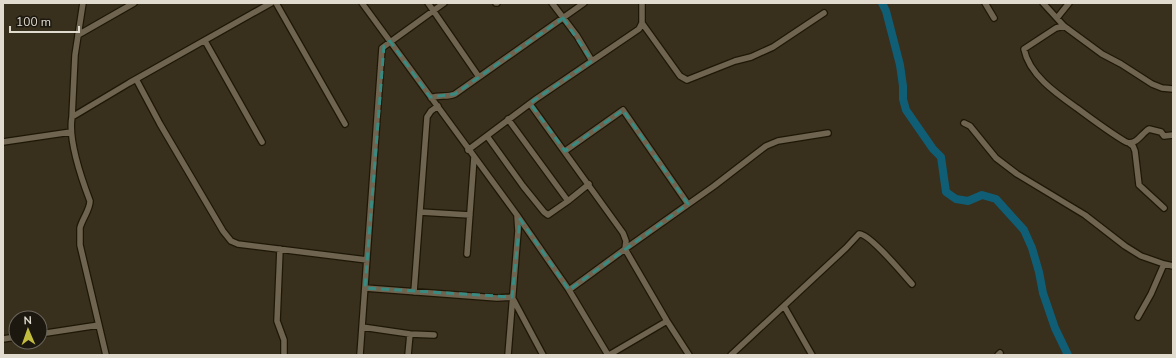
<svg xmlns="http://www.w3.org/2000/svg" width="1176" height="358" viewBox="0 0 1176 358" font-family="'Nunito Sans',sans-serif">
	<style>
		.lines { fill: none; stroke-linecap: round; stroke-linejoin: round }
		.river { stroke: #105e75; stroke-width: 8 }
		.minor-casing { stroke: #1f1706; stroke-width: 8 }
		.minor { stroke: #6e6450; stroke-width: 5.5 }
		.marked { fill: none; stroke: #398a81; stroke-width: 3; stroke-dasharray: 8 5; stroke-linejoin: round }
	</style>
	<rect width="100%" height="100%" fill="#382f1d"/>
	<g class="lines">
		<path class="river" d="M882 3 886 11 900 65 903 86V99L906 110 933 149 941 157 946 192 956 199 968 201 982 195 996 199 1024 230 1032 248 1039 272 1043 293 1055 328 1068 355"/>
		<g class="minor-casing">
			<path id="minor" d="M276 3 345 124
				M362 3 517 215 569 290 608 355
				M428 3 479 77
				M496 3H497
				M552 3 577 36 592 61
				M985 3 994 18
				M1043 3 1064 26 1102 54 1121 64 1152 84 1162 88 1173 89
				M1057 18 1069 3
				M642 23 680 76 687 80 735 61 751 57 773 47 824 13
				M1064 26 1056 28 1024 49C1029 75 1057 94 1077 108 1093 120 1109 132 1126 142 1136 146 1141 134 1149 129L1161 132 1164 136 1173 135
				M78 35 134 3
				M205 41 262 142
				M136 79 160 124 223 231 231 241 238 244 367 260
				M431 98C439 94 447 98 455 94L584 3
				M530 104 623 233 626 241 625 249 667 321 689 355
				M72 117 75 55 83 3
				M508 119 568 201
				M964 123 970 126 996 158 1017 174 1085 215 1125 246 1141 256 1164 264 1173 266
				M487 136 523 186 544 212 548 215 568 201 589 184
				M3 142 71 132
				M1129 143 1133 146 1135 151 1139 185 1164 208
				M468 150 536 99 639 29 642 23V3
				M565 151 623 110 688 204
				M420 212 470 215
				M280 249 277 321 284 340V355
				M467 254 474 157
				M365 288 497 298 512 297 543 355
				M569 290 625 249 714 186 766 146 778 141 828 133
				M414 292 427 117 431 111 438 106
				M784 306 812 355
				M1138 317 1151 294 1164 264
				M362 327 410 334 434 335
				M40 334 99 325
				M3 339 16 337
				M106 355 80 245C80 240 80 234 80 228 82 219 90 210 90 201 82 180 68 139 72 117L129 83 271 3
				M360 355 382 48 444 3
				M408 355 410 334
				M508 355 518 231 517 216
				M609 355 667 321
				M731 355 846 248 859 234C869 233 904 275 912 284
				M998 355 1000 353"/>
		</g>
		<use href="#minor" class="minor"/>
	</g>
	<path class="marked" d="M563 18 592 61 530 103 565 151 623 110 688 204 569 290 520 219 512 297 365 288 384 46 390 41 430 97 455 94Z"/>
	<rect width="1176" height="358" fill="none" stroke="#e0dacf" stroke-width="8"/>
	<g transform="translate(28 330) rotate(358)"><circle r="19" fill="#1c1810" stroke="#6a665c"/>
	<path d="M0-3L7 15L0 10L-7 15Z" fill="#c3bd3f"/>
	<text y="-6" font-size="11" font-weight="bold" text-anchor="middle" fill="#e0dacf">N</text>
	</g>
	<path d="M10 26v6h69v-6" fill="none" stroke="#e0dacf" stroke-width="2"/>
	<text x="16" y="26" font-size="12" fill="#e0dacf" stroke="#1c1810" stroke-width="3" paint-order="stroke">100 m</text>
</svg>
